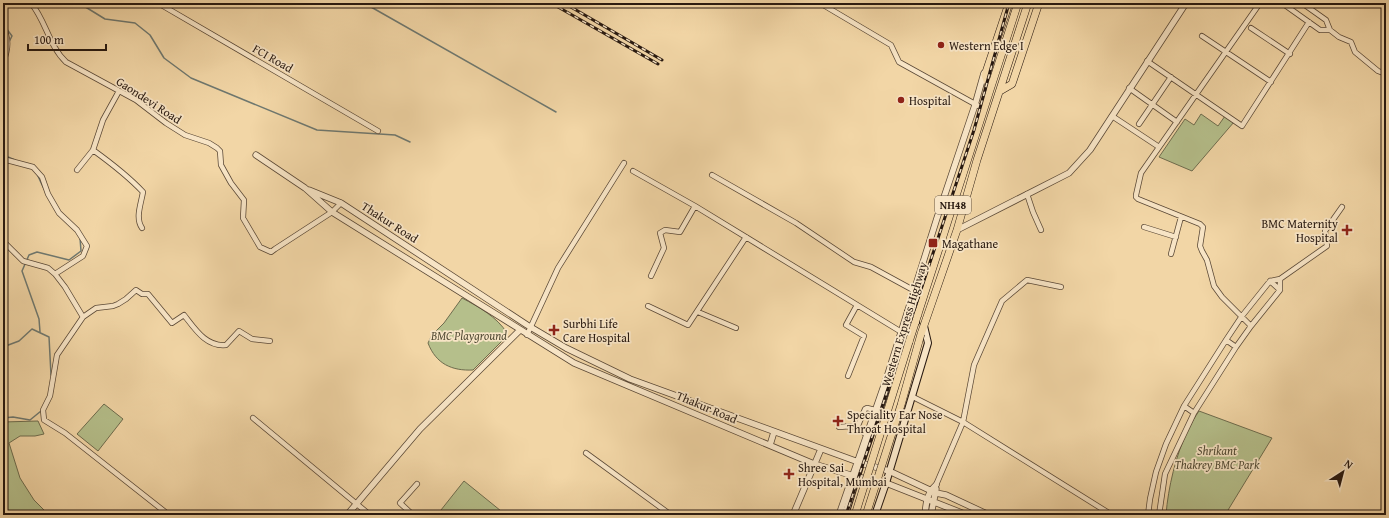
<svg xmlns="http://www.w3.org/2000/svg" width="1389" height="518" viewBox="0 0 1389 518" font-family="'Gentium Book Plus',serif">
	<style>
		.green { fill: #b5bf8b; stroke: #6e6c4e }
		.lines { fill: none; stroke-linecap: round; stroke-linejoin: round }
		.stream { stroke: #6e7870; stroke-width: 1.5 }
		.minor-casing { stroke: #5a4836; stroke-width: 6 }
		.tertiary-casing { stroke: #5a4836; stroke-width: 7 }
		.secondary-casing { stroke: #281910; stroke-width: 8 }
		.trunk-casing { stroke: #281910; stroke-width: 8 }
		.minor { stroke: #f7e4c5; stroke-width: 4.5 }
		.tertiary { stroke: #f7e4c5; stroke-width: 5.5 }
		.secondary { stroke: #f7e4c5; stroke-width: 6 }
		.trunk { stroke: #f2d6a6; stroke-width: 7 }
		.rail-casing { stroke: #281910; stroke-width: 3 }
		.rail { stroke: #f7e4c5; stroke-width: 1.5; stroke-dasharray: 4.5; stroke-linecap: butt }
		.trunk-bridge-casing { stroke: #281910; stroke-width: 8; stroke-linecap: butt }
		.trunk-bridge { stroke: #f2d6a6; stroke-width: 7 }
		.poi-dot { fill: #8f2418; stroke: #f7e4c5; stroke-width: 1.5 }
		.labels { text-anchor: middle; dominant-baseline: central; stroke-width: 3.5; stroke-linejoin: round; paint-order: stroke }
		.shield { fill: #f7e4c5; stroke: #665646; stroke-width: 1 }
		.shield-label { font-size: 11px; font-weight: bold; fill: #281910 }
		.poi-label { font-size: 12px; fill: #281910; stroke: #f7e4c5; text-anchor: start }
		.street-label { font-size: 12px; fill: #281910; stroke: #f7e4c5 }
		.park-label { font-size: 12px; font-style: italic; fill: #524b35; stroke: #f7e4c5 }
	</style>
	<rect width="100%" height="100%" fill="#f2d6a6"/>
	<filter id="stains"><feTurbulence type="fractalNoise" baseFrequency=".005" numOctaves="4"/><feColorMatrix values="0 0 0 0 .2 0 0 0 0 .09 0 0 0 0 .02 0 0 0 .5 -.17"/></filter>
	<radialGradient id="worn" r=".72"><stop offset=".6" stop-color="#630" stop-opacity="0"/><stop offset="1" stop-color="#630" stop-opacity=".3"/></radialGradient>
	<path class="green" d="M1201 114 1218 126 1225 116 1234 122 1192 171 1159 157 1185 119 1194 125Z
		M462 298C479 307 497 317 507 333L501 342 473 370C452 371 436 364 428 343L432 335 444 323Z
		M104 404 123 419 98 451 77 434Z
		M1199 411 1272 438 1225 515H1166C1168 488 1176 454 1188 430 1191 423 1195 417 1199 411Z
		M38 421 44 434 35 436H20L9 443 20 478 34 500 49 515H8L3 509V422Z
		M464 481 506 515H437Z"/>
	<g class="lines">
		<path class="stream" d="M79 3 105 19 135 23 150 35 164 58 191 78 317 130 395 135 410 142
			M364 3 556 112
			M6 28 12 36 9 42
			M5 158 8 157 15 160
			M37 174 44 189
			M40 332 39 319 22 271 29 255 37 252 69 260 81 251 80 238
			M3 347 19 341 32 329 49 337 51 375
			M3 418 13 417 30 420 41 411"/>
		<g class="minor-casing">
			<path id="minor" d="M31 3C46 21 49 46 66 62L136 100 166 123 185 135 209 143 217 148 220 151 221 165 231 183 244 200 243 218 260 247 271 252 275 249 332 212 341 203
				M158 3 378 131
				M820 3 891 45 899 62 984 109
				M1282 3 1320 30H1330L1339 37 1351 42 1355 52 1378 71 1386 74
				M1302 3 1326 20 1330 30
				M3 27C9 38 8 51 3 62
				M1251 28 1290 54
				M1202 36 1271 82
				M1147 61 1242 126 1309 22
				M1129 88 1177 122
				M1112 116 1159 147
				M1139 124 1171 77
				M93 150C111 163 128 176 143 192 141 204 135 218 142 228
				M3 159 33 167 42 177 48 194 59 213 77 230 87 246 83 256 55 274
				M77 170 93 150 103 120 119 91
				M633 171 695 206 903 333
				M712 175 796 223 854 262 871 267 915 291
				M1027 194 1033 212 1041 230
				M1144 227 1176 237
				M3 241 23 261 48 268 55 274 65 287 83 317
				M1171 254 1181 217
				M651 276 664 248 660 233 665 230 680 232 695 206
				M1270 281 1280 290
				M648 306 688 325 746 237
				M698 312 736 328
				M1251 326 1222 297 1214 286 1207 260 1202 251 1200 246 1203 227 1200 224 1138 199 1136 197V195L1141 173 1260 3
				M527 335 558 268 624 163
				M1226 340 1236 347
				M848 376 864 336 846 325 857 305
				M913 397 963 422 1112 515
				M1184 406 1194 413
				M253 418 370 515
				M839 427 852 426 857 428
				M867 435 857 428 865 409 867 408 875 410
				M586 453 671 515
				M936 485 963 422 974 365 1002 301 1027 280 1061 287
				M169 515 65 433 44 420 43 410 50 396 57 355 83 317 96 308 113 306 118 304 126 299 136 290 142 294H148L172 323 184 315C195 329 206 347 226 345L239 331 252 339 270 341
				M413 515 400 503 417 484
				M1148 515 1150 499 1156 472 1166 444 1184 406 1226 340 1242 316 1270 281 1280 279 1327 246 1325 231 1342 207
				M1159 515 1165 474 1194 413 1236 347 1251 326 1280 290V279"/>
		</g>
		<g class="tertiary-casing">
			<path id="tertiary" d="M256 155 305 188 332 212 574 363 814 464 857 477 886 483 967 515
				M309 190 341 203 527 325 566 348 630 379 861 463 889 471 936 493 946 495 989 515
				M957 230 1069 173 1090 150 1186 3
				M770 445 774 432
				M347 515 420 429 520 330
				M793 515 821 449
				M839 515 887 377 937 218 975 105 984 73
				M925 515C926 503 927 493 936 485
				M931 515 936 489"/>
		</g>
		<g class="secondary-casing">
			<path id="secondary" d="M845 515 861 463 907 328 916 322
				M875 515 886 483 928 343 924 326"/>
		</g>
		<g class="trunk-casing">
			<path id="trunk" d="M990 89 985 75 1009 3
				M1000 91 1012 84 1039 3
				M908 312 918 315
				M921 334 957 230 977 160 1028 3
				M909 342 1018 3"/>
		</g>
		<use href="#minor" class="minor"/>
		<use href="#tertiary" class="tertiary"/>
		<use href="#secondary" class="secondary"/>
		<use href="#trunk" class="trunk"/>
		<g class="rail-casing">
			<path id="rail" d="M551 3 658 64
				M564 3 662 60
				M846 515 974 130 1009 3"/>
		</g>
		<use href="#rail" class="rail"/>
		<g class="trunk-bridge-casing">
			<path id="trunk-bridge" d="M855 515 909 342
				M866 515 901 405 921 334"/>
		</g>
		<use href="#trunk-bridge" class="trunk-bridge"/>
	</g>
	<g class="poi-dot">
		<circle cx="941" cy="45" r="4"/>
		<circle cx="901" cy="100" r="4"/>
		<path d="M1345 224h4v4h4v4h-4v4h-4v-4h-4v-4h4z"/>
		<rect x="928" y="238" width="10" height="10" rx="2"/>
		<path d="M552 324h4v4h4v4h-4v4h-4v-4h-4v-4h4z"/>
		<path d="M836 415h4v4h4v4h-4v4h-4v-4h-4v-4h4z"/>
		<path d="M787 468h4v4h4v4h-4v4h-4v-4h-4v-4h4z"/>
	</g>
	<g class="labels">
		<rect class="shield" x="935" y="196" width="36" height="18" rx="3"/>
		<g class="shield-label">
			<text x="953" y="205">NH48</text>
		</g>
		<g class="poi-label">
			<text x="949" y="45">Western Edge I</text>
			<text x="909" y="100">Hospital</text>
			<text x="1338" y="223" text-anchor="end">BMC Maternity<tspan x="1338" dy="14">Hospital</tspan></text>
			<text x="942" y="243">Magathane</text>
			<text x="563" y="323">Surbhi Life<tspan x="563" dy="14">Care Hospital</tspan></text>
			<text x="847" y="414">Speciality Ear Nose<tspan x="847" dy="14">Throat Hospital</tspan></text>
			<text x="798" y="467">Shree Sai<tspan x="798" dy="14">Hospital, Mumbai</tspan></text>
		</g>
		<g class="street-label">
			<text transform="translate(273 58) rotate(30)">FCI Road</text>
			<text transform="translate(149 100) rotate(33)">Gaondevi Road</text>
			<text transform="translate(390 222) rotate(33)">Thakur Road</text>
			<text transform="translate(904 324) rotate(-73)">Western Express Highway</text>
			<text transform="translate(707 407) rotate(23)">Thakur Road</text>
		</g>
		<g class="park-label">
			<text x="469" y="335">BMC Playground</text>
			<text x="1217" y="450">Shrikant<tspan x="1217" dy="14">Thakrey BMC Park</tspan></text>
		</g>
	</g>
	<rect width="1389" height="518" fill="none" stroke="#f2d6a6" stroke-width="16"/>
	<rect x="4" y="4" width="1381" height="510" fill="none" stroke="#281910" stroke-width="2"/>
	<rect x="8" y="8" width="1373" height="502" fill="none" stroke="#281910"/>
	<g transform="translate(1343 472) rotate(36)" stroke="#f7e4c5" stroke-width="3" paint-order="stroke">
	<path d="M0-3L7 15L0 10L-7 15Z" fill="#281910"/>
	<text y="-6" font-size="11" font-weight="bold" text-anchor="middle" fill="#281910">N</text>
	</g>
	<path d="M28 44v6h78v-6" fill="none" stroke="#281910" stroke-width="2"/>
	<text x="34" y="44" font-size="12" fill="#281910" stroke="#f7e4c5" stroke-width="3" paint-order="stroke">100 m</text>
	<rect width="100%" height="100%" filter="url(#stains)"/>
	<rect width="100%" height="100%" fill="url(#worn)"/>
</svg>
